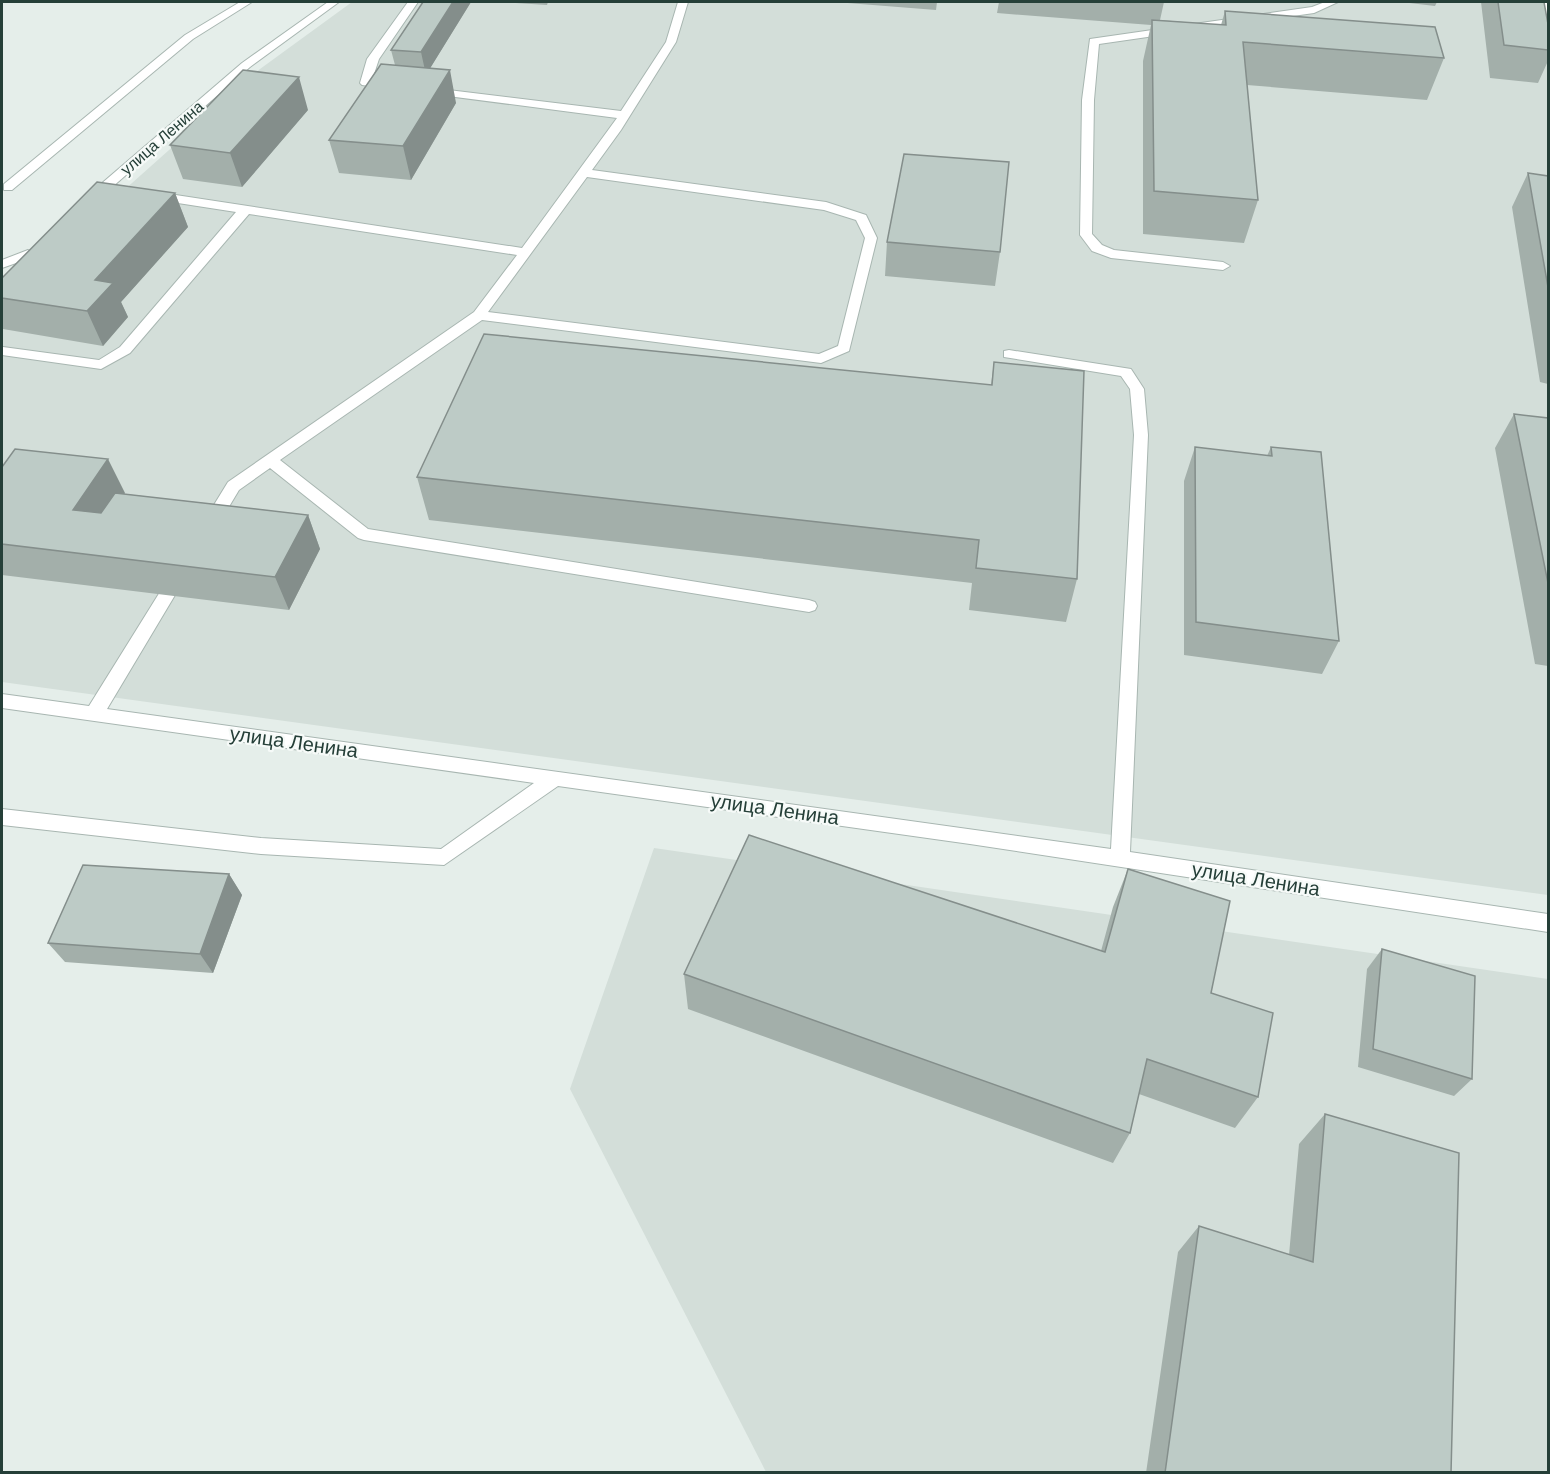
<svg xmlns="http://www.w3.org/2000/svg" width="1550" height="1474" viewBox="0 0 1550 1474" font-family="Arial,sans-serif">
	<style>
		.built { fill: #d3ded9 }
		.lines { fill: none; stroke-linecap: round; stroke-linejoin: round }
		.minor-casing { stroke: #a8b6b1; stroke-width: 2 }
		.minor { fill: #fff; fill-rule: evenodd }
		.wall { fill: #a3afaa }
		.shaded-wall { fill: #848e8b }
		.building { fill: #bdcbc6; stroke: #848e8b; stroke-width: 1.5 }
		.labels { text-anchor: middle; dominant-baseline: central; stroke-width: 4.5; stroke-linejoin: round; paint-order: stroke }
		.far-street-label { font-size: 16px; fill: #253f38; stroke: #f6faf8 }
		.street-label { font-size: 20px; fill: #253f38; stroke: #f6faf8 }
	</style>
	<rect width="100%" height="100%" fill="#e5eeea"/>
	<path class="built" d="M352 2H1548V895L2 682V312L49 257 260 69Z
		M654 848 1548 979V1472H766L570 1089Z"/>
	<g class="lines">
		<g class="minor-casing">
			<path id="minor" d="M240 2H252L193 39 12 190H4V184L185 35Z
				M328 2H339L250 67 95 202H87V196L242 63Z
				M408 2H418L379 59 372 80 396 86 390 89 362 85 360 83 367 59Z
				M678 2H688L676 42 621 130 592 170 826 202 866 215 877 238 849 351 821 363 482 320 280 460 368 529 809 600 815 602 817 606 815 610 809 612 364 540 358 538 270 468 239 490 215 530H203L201 526 228 482 474 312 517 255 249 214 130 353 101 369 2 355 3 347 99 360 120 347 236 212 152 199 150 196 156 192 522 248 617 118 432 94 426 91 432 88 621 111 666 42ZM587 177 824 210 856 220 865 238 838 346 819 354 488 312Z
				M1325 2H1338L1314 13 1099 44 1094 100 1092 234 1102 245 1114 250 1223 262 1230 266 1223 270 1111 258 1092 251 1080 235 1082 100 1090 39 1312 7Z
				M1540 2H1548V28L1543 25Z
				M28 250 35 254 33 257 2 268V260Z
				M1009 350 1131 369 1144 389 1148 435 1130 852 1548 914V932L970 844 558 786 444 865 261 854 2 825V809L261 838 441 849 534 783 2 708V694L89 706 173 571 179 569 187 575 107 709 1111 849 1134 435 1130 389 1121 376 1004 357V351Z"/>
		</g>
		<use href="#minor" class="minor"/>
	</g>
	<path class="wall" d="M423 2H471L430 68 456 103 411 180 339 173 329 140 395 65 391 50Z
		M498 2H548L547 5Z
		M835 2H937L936 10Z
		M999 2H1164L1160 20 1221 25 1225 11 1444 58 1427 100 1247 85 1258 200 1244 243 1143 234V61L1151 25 997 13Z
		M1401 2H1437L1435 6Z
		M1481 2H1544L1548 24V61L1538 83 1490 78Z
		M308 110 242 187 183 179 170 145Z
		M1528 173 1548 176V384L1540 382 1512 207Z
		M175 193 188 227 121 302 128 317 103 346 3 329 2 326V278Z
		M887 242 1000 252 995 286 885 276Z
		M994 362 1077 579 1066 622 969 610 972 583 429 520 417 477 991 385Z
		M1514 414 1548 418V666L1535 664 1495 448Z
		M1195 447 1267 456 1271 447 1339 641 1322 674 1184 655V481Z
		M2 467 125 494 308 515 320 549 289 610 2 575Z
		M1128 869 1211 993 1258 1097 1235 1128 1139 1094 1130 1133 1113 1163 688 1009 684 974 1101 951 1113 907Z
		M229 874 242 895 213 973 65 962 48 943Z
		M1382 949 1472 1079 1454 1096 1358 1067 1367 969Z
		M1325 1114 1451 1473H1146L1178 1252 1199 1226 1289 1255 1299 1144Z"/>
	<path class="shaded-wall" d="M453 2H471L426 75 421 52Z
		M450 70 456 103 411 180 403 146Z
		M299 77 308 110 242 187 230 153Z
		M175 193 188 227 121 302 128 317 103 346 87 311 95 280Z
		M108 459 125 493 92 543 73 510Z
		M308 515 320 549 289 610 275 577Z
		M229 874 242 895 213 973 200 954Z"/>
	<path class="building" d="M423 2H453L421 52 391 50Z
		M1498 2H1544L1548 24V50L1504 45Z
		M1225 11 1435 27 1444 58 1243 42 1258 200 1154 191 1152 20 1226 25Z
		M381 64 450 70 403 146 329 140Z
		M243 70 299 77 230 153 170 145Z
		M904 154 1009 162 1000 252 887 242Z
		M1528 173 1548 176V287Z
		M97 182 175 193 95 280 113 283 87 311 2 298V278Z
		M484 334 992 385 994 362 1084 371 1077 579 976 568 979 540 417 477Z
		M1514 414 1548 418V583Z
		M1195 447 1272 456 1271 447 1321 452 1339 641 1196 622Z
		M15 449 108 459 73 510 101 513 115 493 308 515 275 577 2 544V467Z
		M749 835 1105 952 1128 869 1230 901 1211 993 1273 1013 1258 1097 1147 1059 1130 1133 684 974Z
		M83 865 229 874 200 954 48 943Z
		M1382 949 1475 976 1472 1079 1373 1049Z
		M1325 1114 1459 1153 1451 1473H1165L1199 1226 1313 1262Z"/>
	<g class="labels">
		<g class="far-street-label">
			<text transform="translate(162 138) rotate(-41)">улица Ленина</text>
		</g>
		<g class="street-label">
			<text transform="translate(294 742) rotate(8)">улица Ленина</text>
			<text transform="translate(775 809) rotate(8)">улица Ленина</text>
			<text transform="translate(1256 879) rotate(9)">улица Ленина</text>
		</g>
	</g>
	<rect width="1550" height="1474" fill="none" stroke="#253f38" stroke-width="6"/>
</svg>
